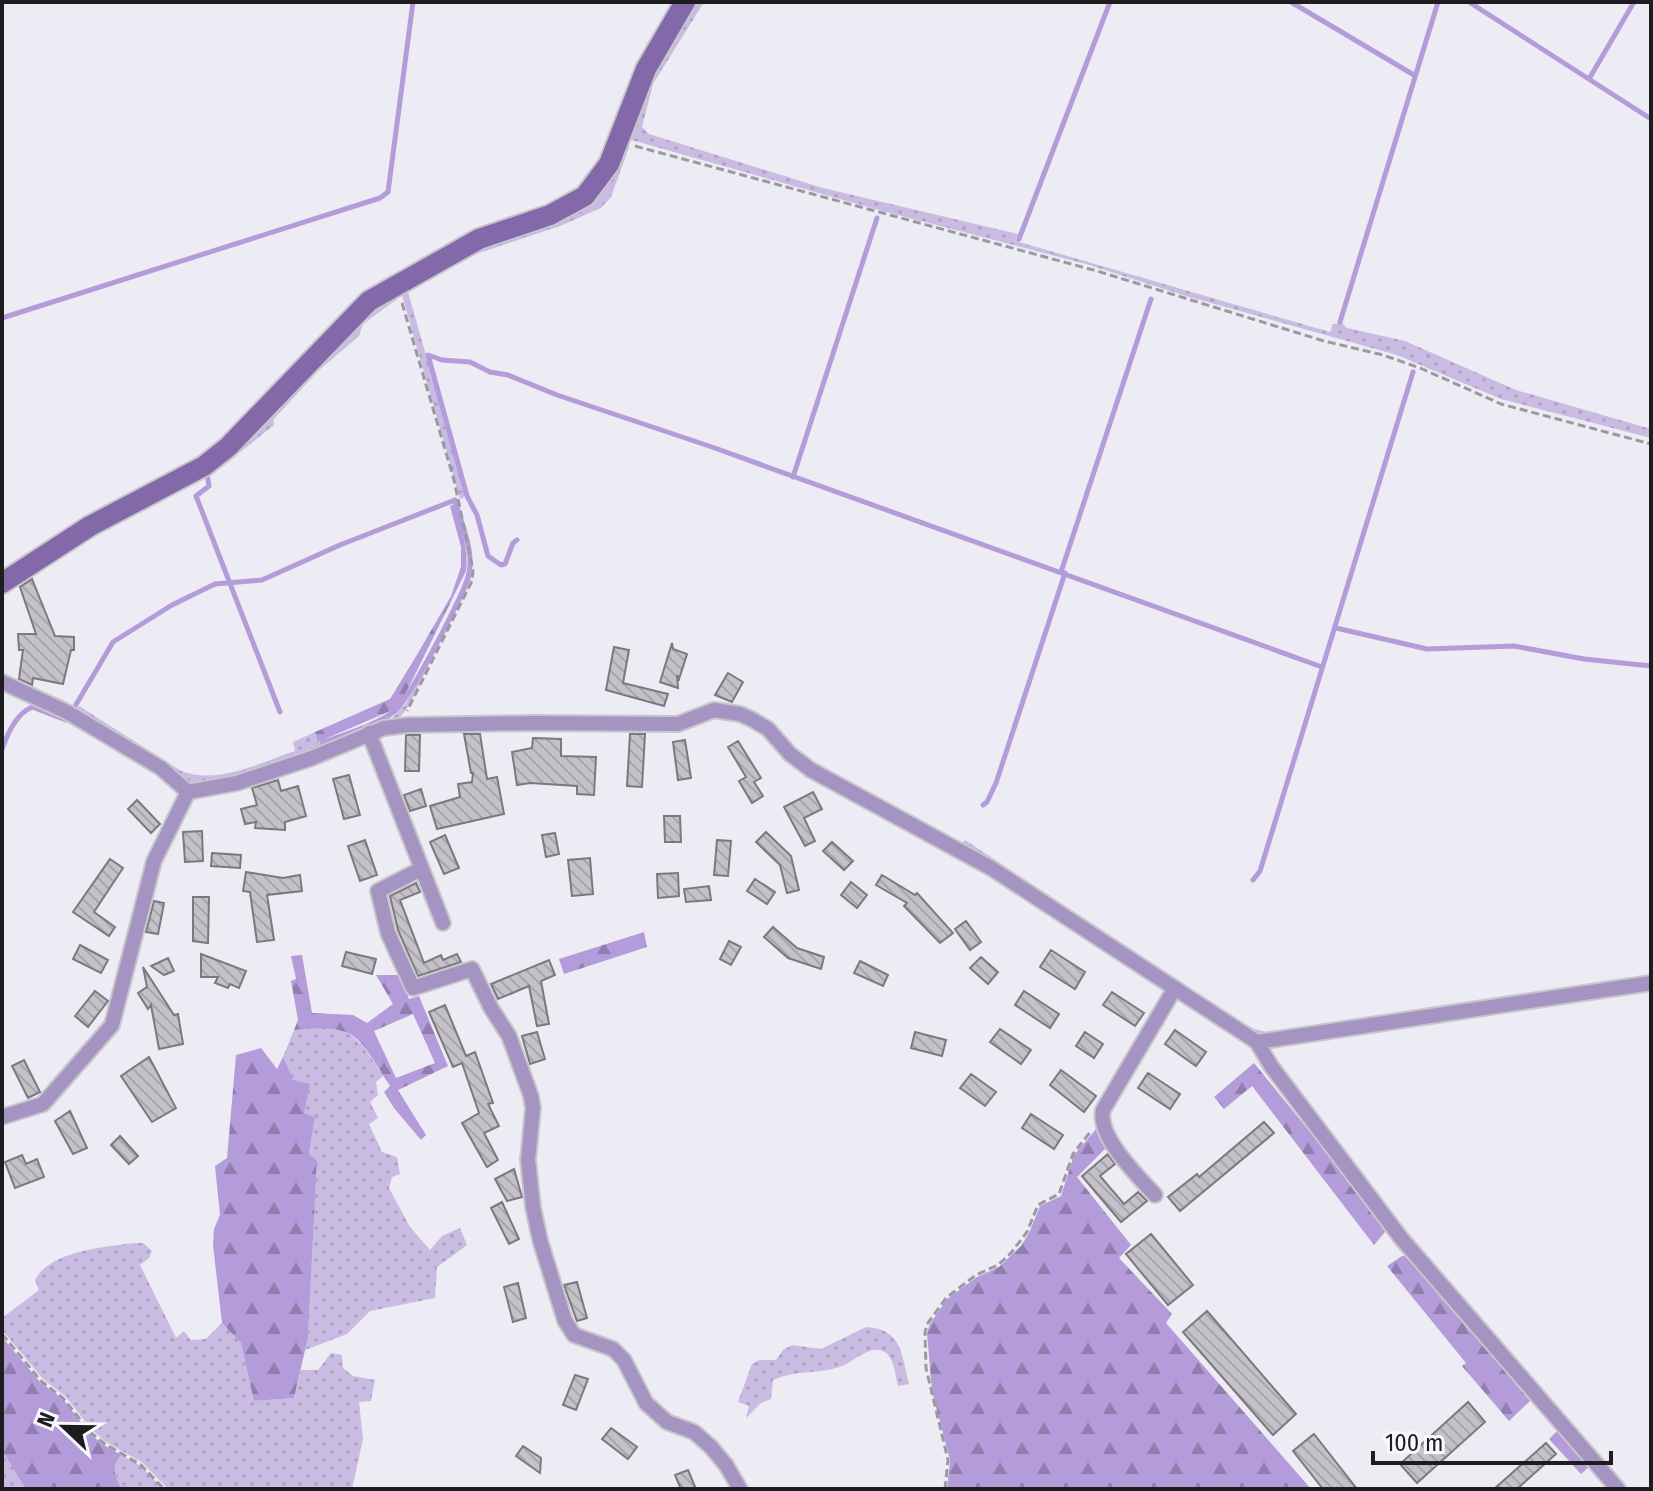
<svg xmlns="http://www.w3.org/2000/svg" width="1653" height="1491" viewBox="0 0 1653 1491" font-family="'Fira Sans Condensed',sans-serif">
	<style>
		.grass { fill: url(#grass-dots) }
		.forest { fill: url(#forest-firs); fill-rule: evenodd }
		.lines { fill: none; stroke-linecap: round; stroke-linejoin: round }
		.stream { stroke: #b39cd9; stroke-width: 5 }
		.building { fill: url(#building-back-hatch); stroke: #7b7980; stroke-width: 2 }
		.street-casing { stroke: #c8c6cd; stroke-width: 18 }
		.secondary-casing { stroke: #c8c6cd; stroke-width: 24 }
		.path { stroke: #9b9aa0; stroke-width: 3; stroke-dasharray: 8 4; stroke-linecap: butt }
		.street { stroke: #a594c1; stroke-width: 14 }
		.secondary { stroke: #8369aa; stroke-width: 20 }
	</style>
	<defs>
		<pattern id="grass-dots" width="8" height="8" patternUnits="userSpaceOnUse" patternTransform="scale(2)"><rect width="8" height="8" fill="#c9bbe2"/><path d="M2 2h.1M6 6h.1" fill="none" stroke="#aca0c1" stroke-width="1.8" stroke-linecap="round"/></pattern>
		<pattern id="forest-firs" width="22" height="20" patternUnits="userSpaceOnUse" patternTransform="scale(2)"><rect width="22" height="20" fill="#b39cd9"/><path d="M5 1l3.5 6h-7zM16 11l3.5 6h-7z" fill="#917eaf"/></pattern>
		<pattern id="building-back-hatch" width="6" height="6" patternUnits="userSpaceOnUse" patternTransform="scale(2)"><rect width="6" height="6" fill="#c4c1c9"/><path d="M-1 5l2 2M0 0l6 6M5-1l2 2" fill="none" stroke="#a8a5ac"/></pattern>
	</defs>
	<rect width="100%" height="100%" fill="#edebf3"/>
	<path class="grass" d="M689 2H704L653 84 642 127 649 134 823 188 1018 234 1016 239 1019 242 1330 332 1333 324 1342 323 1347 328 1405 341 1516 390 1651 429V438L1501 399 1397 355 1186 296 1086 264 879 210 628 139 637 105Z
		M626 146 629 147 611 197 601 208 560 226 470 256 408 292 464 489V497L460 499 400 288 435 267 562 216Z
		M395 291 397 299 363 324 359 336 318 371 273 420 274 425 224 465 208 474 333 345Z
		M471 560V581L408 707 396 722 286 764 193 788 76 711 79 706 181 771C218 785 259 763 295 751L293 742 315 732 321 747 392 718 405 705 468 585 471 574Z
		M965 840 1241 1022 1254 1029 1279 1035 1257 1034 961 845Z
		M330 1026C360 1034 367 1052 383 1076L376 1082 378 1095 370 1102 378 1118 369 1124 382 1152 397 1157 400 1174 392 1177 389 1188 410 1227 430 1250 442 1236 460 1228 467 1245 437 1267 435 1298 370 1311 347 1334 305 1350 308 1337 317 1160 309 1154 315 1117 304 1113 283 1057 294 1030Z
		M133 1243H143L152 1251 149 1258 140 1265 176 1338 184 1331 191 1340 206 1339 222 1323 241 1343 254 1401 294 1398 301 1370H318L331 1353 342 1355 343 1368 353 1376 375 1380 371 1401 359 1402 363 1439 352 1489H168L143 1463 106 1442 93 1431 65 1396 43 1379 2 1330V1318L39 1290 35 1280C50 1251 104 1247 133 1243Z
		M866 1327C902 1329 901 1353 909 1384L898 1386C895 1375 895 1357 883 1351 870 1345 854 1361 842 1366 817 1375 798 1369 773 1380L771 1399 761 1403 746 1418 749 1406 738 1402 752 1364 759 1360H776L783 1350 792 1345 821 1349Z
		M2 1450 25 1485 26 1489H2Z
		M121 1455 141 1466 163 1489H123C114 1477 111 1467 121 1455Z"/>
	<path class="forest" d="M455 504C461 526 469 549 466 571L401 703 395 709 318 742 315 732 390 699 418 653 451 596 461 567V547L450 506Z
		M644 932 647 947 564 974 559 959Z
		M302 955 312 1013 353 1015 367 1023 393 1004 376 975H400L409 999 419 996 448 1066 398 1090 426 1135 421 1140 394 1108 384 1092 390 1086C357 1036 359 1023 294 1030L298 1020 291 981 296 979 291 956ZM413 1014 435 1063 396 1078 374 1031Z
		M261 1048 277 1069 283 1057 293 1080 310 1084 304 1113 315 1117 309 1154 317 1160 308 1337 294 1398 254 1401 241 1343 222 1323 213 1245 214 1229 220 1215 215 1166 227 1158 236 1055Z
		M1254 1063 1384 1223 1385 1232 1374 1245 1252 1086 1224 1109 1214 1097Z
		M1097 1128 1108 1146 1077 1177 1131 1245 1119 1258 1172 1314 1166 1323 1311 1489H947L950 1460 932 1391 927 1333 930 1324 947 1299 977 1277 999 1267 1021 1246 1029 1233 1040 1206 1061 1196 1074 1155Z
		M1402 1256H1410L1530 1401 1509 1421 1462 1366 1466 1363 1387 1266Z
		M2 1337 40 1382 63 1399 90 1434 104 1445 121 1455C111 1467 114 1477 123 1489H26L2 1450Z
		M1557 1431 1589 1467 1581 1474 1549 1439Z"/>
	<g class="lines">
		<path class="stream" d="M1291 2 1414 75
			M1469 2 1651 119
			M1589 79 1634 2
			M1019 239 1110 2
			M2 318 380 198 388 192 413 2
			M1340 322 1438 2
			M428 355 442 360 470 362 490 372 508 375 557 395 712 447 1322 667
			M428 355 467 496 477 515 488 556 501 565 505 564 513 543 517 540
			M207 475 209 486 196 496 280 712
			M793 477 877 218
			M1061 572 1151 299
			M1336 628 1427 649 1514 646 1584 659 1651 666
			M74 708 113 642 172 605 215 584 262 580 340 545 455 500C461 523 474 550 469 573 466 591 409 699 396 710 380 724 343 735 322 743
			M2 749C8 733 16 714 32 707L66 720 67 717
			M983 805 987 802 996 783 1065 573
			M1253 880 1260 871 1413 372"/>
	</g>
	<path class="building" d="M32 579 55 636 74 637V650H71L63 684 33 678 32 685 19 679 23 650H19L18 634H36L20 587Z
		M672 643 673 649 687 654 679 679 677 675 678 688 660 682Z
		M614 647 629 650 623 683 668 694 664 706 606 690Z
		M728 673 743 682 732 702 715 695Z
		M464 734H480L487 779 497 777 504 814 437 829 430 806 460 797 458 784 472 782 473 773H471Z
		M630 734H645L642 787 627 786Z
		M406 735H420L419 771H405Z
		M533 738 561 739V756L596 757 594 795 577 794V786L530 783 517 785 512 752 532 748Z
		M685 740 691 778 678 780 673 742Z
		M738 741 761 778 754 782 763 796 752 803 739 781 746 777 728 747Z
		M349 775 360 815 344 819 333 779Z
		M278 780 281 791 298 786 306 816 285 822V830L255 828 256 822 245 824 241 809 257 805 252 788Z
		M421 789 426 806 410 811 404 795Z
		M813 792 822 809 804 818 815 841 805 846 784 807Z
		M137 800 160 824 151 833 128 809Z
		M664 816H680L681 842H665Z
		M202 831 203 861 185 862 183 832Z
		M766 832 791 856 799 890 787 893 780 865 756 842Z
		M555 833 559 854 546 857 542 835Z
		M445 835 459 868 444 874 430 842Z
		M365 840 377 875 360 881 348 846Z
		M717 840 731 841 728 876 714 875Z
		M832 842 853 861 844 870 823 851Z
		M212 853 241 855 240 868 211 866Z
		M590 858 593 894 572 896 568 860Z
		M110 859 123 868 94 912 115 927 109 936 73 912Z
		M246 872 283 878 300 875 302 891 267 895 274 940 257 942 250 892 243 891Z
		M678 873 679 896 658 898 657 874Z
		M882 875 915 895 917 893 953 933 940 943 904 906 907 903 876 885Z
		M755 879 775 892 767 904 747 891Z
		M851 882 867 895 857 908 841 895Z
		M416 883 420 892 400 900 424 963 441 955 443 960 457 954 461 962 418 976 398 930 390 896Z
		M709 886 711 900 686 902 684 889Z
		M193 897H209L208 943 193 941Z
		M154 901 164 903 158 934 146 932Z
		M966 921 981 942 970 950 955 929Z
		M773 927 797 948 824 957 821 969 788 958 764 937Z
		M729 941 741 947 731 965 720 959Z
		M80 945 108 960 101 973 73 959Z
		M1051 950 1085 972 1075 989 1040 967Z
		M346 952 376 959 372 974 342 966Z
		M201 954 246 971 239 988 230 984 228 988 215 983 218 977H201Z
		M981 957 998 972 988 984 970 968Z
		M168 958 174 971 164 975 151 966Z
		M549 960 555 975 541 981 549 1024 537 1026 529 986 498 999 491 984Z
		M860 961 888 975 883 986 854 973Z
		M143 967 174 1015 178 1014 183 1044 159 1049 151 1005 148 1009 138 993 147 987Z
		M95 991 108 1001 88 1027 75 1016Z
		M1024 991 1059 1014 1050 1028 1015 1005Z
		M1112 992 1144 1013 1135 1026 1103 1005Z
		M445 1005 466 1056 475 1052 493 1103 488 1104 499 1126 484 1133 498 1160 487 1167 462 1123 479 1113 462 1063 453 1067 429 1012Z
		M1000 1029 1031 1050 1021 1064 990 1042Z
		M1175 1030 1206 1052 1196 1066 1165 1044Z
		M537 1032 545 1059 530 1064 522 1036Z
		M915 1032 946 1040 942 1056 911 1048Z
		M1085 1032 1103 1044 1094 1058 1076 1046Z
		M149 1057 176 1108 152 1122 121 1076Z
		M24 1060 40 1092 28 1098 12 1066Z
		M1061 1070 1096 1096 1084 1112 1050 1085Z
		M1148 1073 1180 1094 1170 1109 1138 1088Z
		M971 1074 996 1092 985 1106 960 1088Z
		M70 1111 87 1148 73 1154 55 1121Z
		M1031 1114 1063 1135 1054 1149 1022 1128Z
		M1264 1122 1274 1133 1180 1211 1168 1197 1197 1174 1199 1177Z
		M120 1136 138 1156 129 1164 111 1145Z
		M1108 1154 1115 1164 1100 1176 1124 1204 1138 1192 1147 1201 1121 1222 1082 1176Z
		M22 1155 26 1164 37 1159 44 1177 15 1188 5 1162Z
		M514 1169 522 1197 507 1201 495 1179Z
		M502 1202 519 1239 509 1244 491 1208Z
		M1151 1234 1193 1285 1168 1305 1126 1254Z
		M577 1282 587 1318 577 1321 564 1285Z
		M518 1283 526 1318 513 1322 504 1287Z
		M1207 1311 1296 1414 1273 1435 1183 1332Z
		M575 1375 588 1379 576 1410 563 1405Z
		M1468 1402 1485 1422 1417 1483 1400 1464Z
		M611 1428 637 1447 628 1459 602 1439Z
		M1314 1434 1357 1489H1323L1293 1451Z
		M1546 1443 1556 1454 1517 1489H1494Z
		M523 1446 541 1458 540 1473 516 1456Z
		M688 1470 696 1489H681L675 1475Z"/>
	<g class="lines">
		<g class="street-casing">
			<path id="street" d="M2 682 67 712 161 768 188 792 237 783 312 758 384 728 409 725 533 723 678 724 714 710 740 714 753 720 768 729 790 754 811 770 991 868 1257 1042 1651 983
				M369 733 443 923
				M421 869 378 891 388 933 413 988 472 969 491 1008 509 1036 531 1096 533 1108 528 1160 533 1207 540 1240 565 1321 574 1335 613 1349 624 1360 646 1403 667 1422 694 1432 711 1447 726 1465 740 1489
				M1257 1042 1271 1066 1401 1238 1618 1489
				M2 1117 43 1104 112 1025 154 861 188 792
				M1155 1195C1138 1176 1097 1137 1103 1110L1175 988"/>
		</g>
		<g class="secondary-casing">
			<path id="secondary" d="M2 583 90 526 204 466 228 447 369 301 479 239 550 215 585 196 609 164 646 69 685 2"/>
		</g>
		<path class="path" d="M635 146 1097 271 1324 341 1383 355 1420 368 1501 404 1651 444
			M402 303 454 480 473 570 472 581 407 711
			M2 1334 41 1381 63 1398 91 1433 105 1444 141 1465 164 1489
			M945 1489 948 1460 926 1368 925 1332 928 1323 946 1298 976 1275 998 1265 1011 1253 1027 1232 1038 1205 1059 1194 1073 1154 1091 1131"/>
		<use href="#street" class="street"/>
		<use href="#secondary" class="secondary"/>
	</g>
	<rect width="1653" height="1491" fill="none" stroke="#1d1c1f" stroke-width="8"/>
	<g transform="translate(64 1427) rotate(292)" stroke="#faf8ff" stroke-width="6" paint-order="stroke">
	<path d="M0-6L14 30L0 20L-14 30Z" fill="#1d1c1f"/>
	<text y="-12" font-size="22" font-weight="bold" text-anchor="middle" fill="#1d1c1f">N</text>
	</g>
	<path d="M1373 1451v12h238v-12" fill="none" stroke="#1d1c1f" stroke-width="4"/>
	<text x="1385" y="1451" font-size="24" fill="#1d1c1f" stroke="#faf8ff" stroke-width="6" paint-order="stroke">100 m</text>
</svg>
